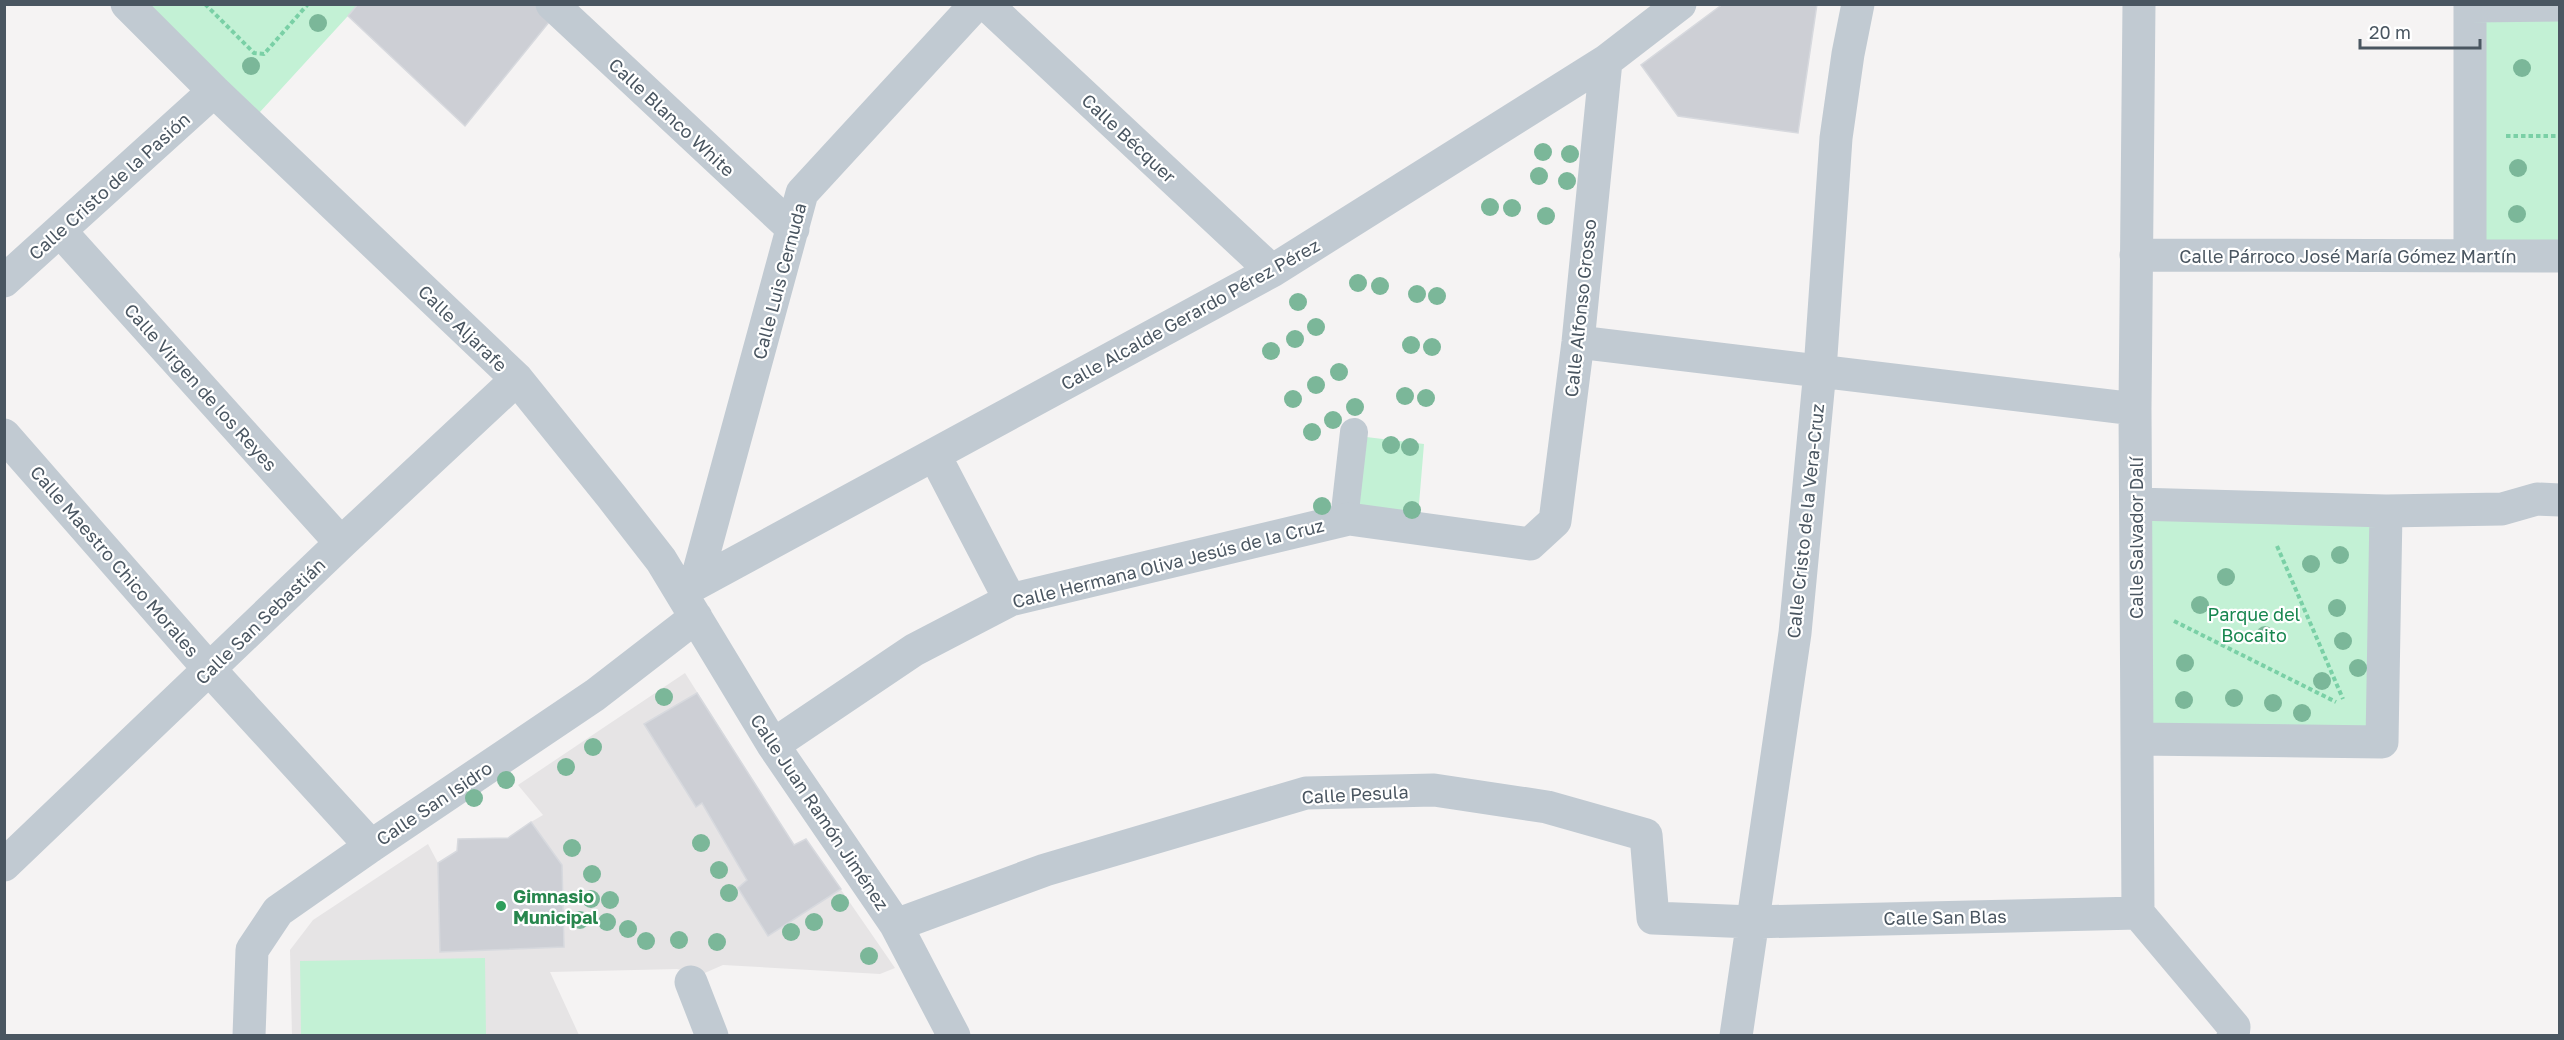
<svg xmlns="http://www.w3.org/2000/svg" width="2564" height="1040" viewBox="0 0 2564 1040" font-family="'Golos Text',sans-serif">
	<style>
		.education { fill: #e6e4e5 }
		.green { fill: #c3f1d5 }
		.building { fill: #cdcfd5; stroke: #d7d9de; stroke-width: 1.5 }
		.lines { fill: none; stroke-linecap: round; stroke-linejoin: round }
		.path { stroke: #7ad0a6; stroke-width: 4; stroke-dasharray: 4.5 3; stroke-linecap: butt }
		.pedestrian { stroke: #c1cad2; stroke-width: 28 }
		.minor { stroke: #c1cad2; stroke-width: 33 }
		.tree { fill: #7bb799 }
		.leisure-dot { fill: #2e9e5b; stroke: #fff; stroke-width: 2 }
		.labels { text-anchor: middle; dominant-baseline: central; stroke-width: 4.5; stroke-linejoin: round; paint-order: stroke }
		.street-label { font-size: 18px; fill: #4a5661; stroke: #fff }
		.park-label { font-size: 18px; fill: #17864f; stroke: #fff }
		.leisure-label { font-size: 18px; font-weight: bold; fill: #27864d; stroke: #fff; text-anchor: start }
	</style>
	<rect width="100%" height="100%" fill="#f5f3f3"/>
	<path class="education" d="M685 673 794 845 806 839 895 968 880 974 723 965 700 975 677 969 550 972 579 1035 292 1036 290 950 313 920 428 844 438 863 440 952 564 947 562 865 531 822 543 815 518 785Z"/>
	<path class="green" d="M127 5H358L249 124Z
		M2559 5V256H2470V6Z
		M1358 436 1424 444 1417 528 1349 519Z
		M2136 504 2386 511 2382 742 2137 739Z
		M485 958 486 1035H301L300 961Z"/>
	<path class="building" d="M358 4H552L558 11 465 126 348 16Z
		M1723 4H1817L1798 133 1678 116 1641 65Z
		M697 693 794 845 806 839 841 889 768 936 738 888 747 880 702 803 696 807 644 724Z
		M531 822 562 865 564 947 440 952 438 863 457 851 458 839 508 838Z"/>
	<g class="lines">
		<path class="path" d="M205 4 254 53 264 54 308 4
			M2506 136H2560
			M2277 546 2343 699
			M2174 621 2336 702"/>
		<path class="pedestrian" d="M1344 520 1354 432"/>
		<path class="minor" d="M127 4 214 91 517 379 612 497 661 560 773 745 896 925 954 1036
			M552 4 793 229
			M986 4 1272 271
			M2139 4 2135 409 2138 913 2234 1027 2233 1036
			M2470 6 2560 5
			M61 232 341 543
			M2136 255 2560 256
			M2470 256V4
			M4 281 214 91
			M1578 342 2135 409
			M4 435 210 670 371 846
			M935 456 1010 600
			M2136 504 2386 511 2502 509 2537 499 2560 500
			M696 582 802 193 976 4
			M681 592 1272 271 1606 61 1680 4
			M2137 739 2382 742 2386 511
			M773 745 914 650 1010 600 1349 519 1530 544 1555 521 1578 342 1606 61
			M4 865 341 543 517 379
			M896 925 1045 870 1306 793 1434 790 1547 807 1646 835 1653 918 1752 922 2138 913
			M691 982 712 1036
			M249 1036 252 950 278 911 371 846 595 695 696 617
			M1736 1036 1795 633 1820 370 1836 138 1848 54 1858 4"/>
	</g>
	<g class="tree">
		<circle cx="318" cy="23" r="9"/>
		<circle cx="251" cy="66" r="9"/>
		<circle cx="2522" cy="68" r="9"/>
		<circle cx="1543" cy="152" r="9"/>
		<circle cx="1570" cy="154" r="9"/>
		<circle cx="2518" cy="168" r="9"/>
		<circle cx="1539" cy="176" r="9"/>
		<circle cx="1567" cy="181" r="9"/>
		<circle cx="1490" cy="207" r="9"/>
		<circle cx="1512" cy="208" r="9"/>
		<circle cx="2517" cy="214" r="9"/>
		<circle cx="1546" cy="216" r="9"/>
		<circle cx="1358" cy="283" r="9"/>
		<circle cx="1380" cy="286" r="9"/>
		<circle cx="1417" cy="294" r="9"/>
		<circle cx="1437" cy="296" r="9"/>
		<circle cx="1298" cy="302" r="9"/>
		<circle cx="1316" cy="327" r="9"/>
		<circle cx="1295" cy="339" r="9"/>
		<circle cx="1411" cy="345" r="9"/>
		<circle cx="1432" cy="347" r="9"/>
		<circle cx="1271" cy="351" r="9"/>
		<circle cx="1339" cy="372" r="9"/>
		<circle cx="1316" cy="385" r="9"/>
		<circle cx="1405" cy="396" r="9"/>
		<circle cx="1426" cy="398" r="9"/>
		<circle cx="1293" cy="399" r="9"/>
		<circle cx="1355" cy="407" r="9"/>
		<circle cx="1333" cy="420" r="9"/>
		<circle cx="1312" cy="432" r="9"/>
		<circle cx="1391" cy="445" r="9"/>
		<circle cx="1410" cy="447" r="9"/>
		<circle cx="1322" cy="506" r="9"/>
		<circle cx="1412" cy="510" r="9"/>
		<circle cx="2340" cy="555" r="9"/>
		<circle cx="2311" cy="564" r="9"/>
		<circle cx="2226" cy="577" r="9"/>
		<circle cx="2200" cy="605" r="9"/>
		<circle cx="2337" cy="608" r="9"/>
		<circle cx="2265" cy="635" r="9"/>
		<circle cx="2343" cy="641" r="9"/>
		<circle cx="2185" cy="663" r="9"/>
		<circle cx="2358" cy="668" r="9"/>
		<circle cx="2322" cy="681" r="9"/>
		<circle cx="664" cy="697" r="9"/>
		<circle cx="2234" cy="698" r="9"/>
		<circle cx="2184" cy="700" r="9"/>
		<circle cx="2273" cy="703" r="9"/>
		<circle cx="2302" cy="713" r="9"/>
		<circle cx="593" cy="747" r="9"/>
		<circle cx="566" cy="767" r="9"/>
		<circle cx="506" cy="780" r="9"/>
		<circle cx="474" cy="798" r="9"/>
		<circle cx="701" cy="843" r="9"/>
		<circle cx="572" cy="848" r="9"/>
		<circle cx="719" cy="870" r="9"/>
		<circle cx="592" cy="874" r="9"/>
		<circle cx="729" cy="893" r="9"/>
		<circle cx="591" cy="899" r="9"/>
		<circle cx="610" cy="900" r="9"/>
		<circle cx="840" cy="903" r="9"/>
		<circle cx="580" cy="920" r="9"/>
		<circle cx="607" cy="922" r="9"/>
		<circle cx="814" cy="922" r="9"/>
		<circle cx="628" cy="929" r="9"/>
		<circle cx="791" cy="932" r="9"/>
		<circle cx="679" cy="940" r="9"/>
		<circle cx="646" cy="941" r="9"/>
		<circle cx="717" cy="942" r="9"/>
		<circle cx="869" cy="956" r="9"/>
	</g>
	<circle class="leisure-dot" cx="501" cy="906" r="6"/>
	<g class="labels">
		<g class="street-label">
			<text transform="translate(672 117) rotate(43)">Calle Blanco White</text>
			<text transform="translate(1129 138) rotate(43)">Calle Bécquer</text>
			<text transform="translate(109 186) rotate(-42)">Calle Cristo de la Pasión</text>
			<text x="2348" y="256">Calle Párroco José María Gómez Martín</text>
			<text transform="translate(779 281) rotate(-75)">Calle Luis Cernuda</text>
			<text transform="translate(1580 308) rotate(-84)">Calle Alfonso Grosso</text>
			<text transform="translate(1190 314) rotate(-29)">Calle Alcalde Gerardo Pérez Pérez</text>
			<text transform="translate(463 328) rotate(44)">Calle Aljarafe</text>
			<text transform="translate(201 387) rotate(48)">Calle Virgen de los Reyes</text>
			<text transform="translate(1805 521) rotate(-84)">Calle Cristo de la Vera-Cruz</text>
			<text transform="translate(2136 538) rotate(-90)">Calle Salvador Dalí</text>
			<text transform="translate(115 561) rotate(49)">Calle Maestro Chico Morales</text>
			<text transform="translate(1168 563) rotate(-14)">Calle Hermana Oliva Jesús de la Cruz</text>
			<text transform="translate(260 621) rotate(-44)">Calle San Sebastián</text>
			<text transform="translate(1355 794) rotate(-3)">Calle Pesula</text>
			<text transform="translate(434 803) rotate(-34)">Calle San Isidro</text>
			<text transform="translate(820 812) rotate(56)">Calle Juan Ramón Jiménez</text>
			<text transform="translate(1945 917) rotate(-1)">Calle San Blas</text>
		</g>
		<g class="park-label">
			<text x="2254" y="614">Parque del<tspan x="2254" dy="21">Bocaito</tspan></text>
		</g>
		<g class="leisure-label">
			<text x="513" y="896">Gimnasio<tspan x="513" dy="21">Municipal</tspan></text>
		</g>
	</g>
	<rect width="2564" height="1040" fill="none" stroke="#4a5661" stroke-width="12"/>
	<path d="M2360 39v9h120v-9" fill="none" stroke="#4a5661" stroke-width="3"/>
	<text x="2369" y="39" font-size="18" fill="#4a5661" stroke="#ffffff" stroke-width="4.5" paint-order="stroke">20 m</text>
</svg>
